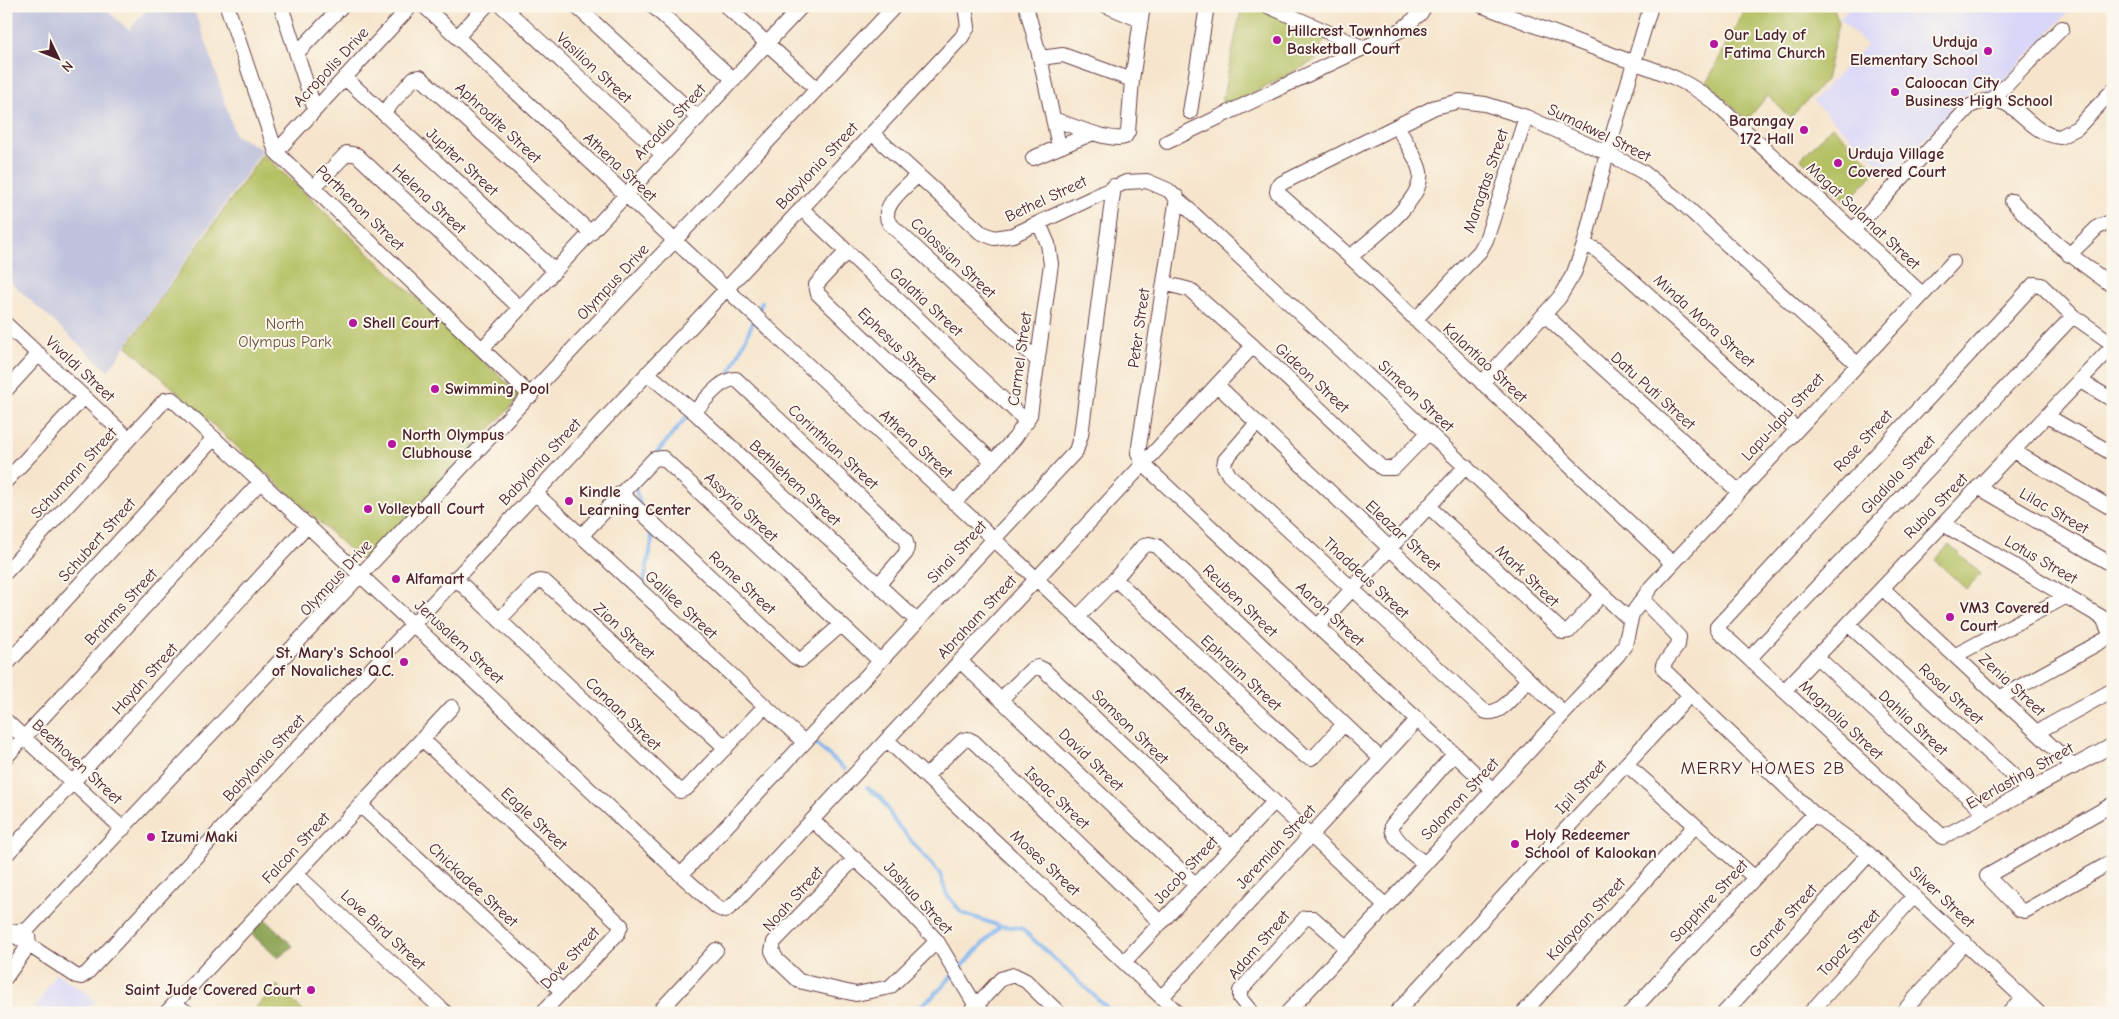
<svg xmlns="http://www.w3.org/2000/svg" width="2119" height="1019" viewBox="0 0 2119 1019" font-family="'Comic Neue',sans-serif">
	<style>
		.built { fill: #d9d7f8 }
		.industrial { fill: #c0c2dd }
		.green { fill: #b4c062; stroke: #7f7046 }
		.forest { fill: #8fa658; stroke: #6c6242 }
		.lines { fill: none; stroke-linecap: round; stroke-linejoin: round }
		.stream { stroke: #82b5ef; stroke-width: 4 }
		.minor-casing { stroke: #643d43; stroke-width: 16 }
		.minor { stroke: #fff; stroke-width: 14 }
		.poi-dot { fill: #b5179e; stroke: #fbf7ec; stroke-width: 2 }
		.labels { text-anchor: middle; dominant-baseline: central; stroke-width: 4; stroke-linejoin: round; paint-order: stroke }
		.poi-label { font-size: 16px; font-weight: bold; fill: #4a1f2b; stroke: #fbf7ec; text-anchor: start }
		.street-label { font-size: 16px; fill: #4a1f2b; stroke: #fbf7ec }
		.park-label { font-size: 16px; fill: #6a4f3c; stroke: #fbf7ec }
		.neighbourhood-label { font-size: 18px; letter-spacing: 1px; fill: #4a1f2b; stroke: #fbf7ec }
	</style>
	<rect width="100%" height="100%" fill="#fbf7ec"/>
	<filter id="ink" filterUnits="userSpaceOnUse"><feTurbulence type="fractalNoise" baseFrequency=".02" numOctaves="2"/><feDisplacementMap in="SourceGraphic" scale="10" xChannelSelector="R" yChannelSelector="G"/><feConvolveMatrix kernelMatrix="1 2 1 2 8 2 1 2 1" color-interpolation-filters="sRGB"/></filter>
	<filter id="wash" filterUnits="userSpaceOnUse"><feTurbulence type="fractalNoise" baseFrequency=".0096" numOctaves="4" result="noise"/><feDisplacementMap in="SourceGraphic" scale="20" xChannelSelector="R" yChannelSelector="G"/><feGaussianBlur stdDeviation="1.12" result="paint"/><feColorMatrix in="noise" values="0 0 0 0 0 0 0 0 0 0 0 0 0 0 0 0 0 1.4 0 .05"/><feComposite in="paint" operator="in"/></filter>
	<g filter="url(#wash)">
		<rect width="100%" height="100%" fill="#f6e5cc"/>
		<path class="built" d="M1851 6H1897L1937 45 1899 6H2074L1990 95 1977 83 1890 175 1813 101 1867 45 1840 19Z
			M56 973 87 993 95 1001 83 1013H32Z"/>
		<path class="industrial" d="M6 6H102L129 30 150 6H192L207 44 235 135 263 150 108 371 6 278Z"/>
		<path class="green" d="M1242 6H1262L1326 34 1316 60 1220 110Z
			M1746 6H1833L1839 22 1826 80 1790 118 1768 95 1747 120 1707 82Z
			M1832 126 1877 170 1847 202 1801 159Z
			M263 154 521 396 364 563 127 346Z
			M1949 545 1981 574 1966 589 1935 560Z
			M277 985 305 1013H251Z"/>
		<path class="forest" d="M262 916 293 946 278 958 248 931Z"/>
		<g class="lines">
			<path class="stream" d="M757 314 762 302
				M729 375 754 320
				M655 455 690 413
				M635 487 640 504
				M643 588 652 540 647 524
				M811 740 845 769
				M867 787 882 799 895 822 940 874 947 895 962 913 1000 926 1021 928 1113 1013
				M958 970 1000 926
				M911 1013 933 996 953 975"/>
		</g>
	</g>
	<g filter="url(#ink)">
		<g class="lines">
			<g class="minor-casing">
				<path id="minor" d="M227 6 276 152 531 396
					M281 6 315 110
					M424 6 1386 906
					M502 6 663 155
					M576 6 698 118
					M653 6 734 80
					M726 6 817 89
					M1026 6 1040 58 1059 146
					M1107 6 1140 20
					M1268 6 1364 48
					M1483 6C1526 22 1569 38 1613 55 1653 70 1681 75 1716 104L1922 294
					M457 37 486 6
					M297 53 342 6
					M1040 58 1063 55 1132 80
					M345 78 555 271
					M1993 99 2062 28
					M1190 112 1207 6
					M383 113 414 78 420 77 591 233
					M1053 119C1068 124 1112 143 1125 137L1128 132 1132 80 1143 6
					M872 133 980 232 994 238 1013 235 1126 182 1147 181 1168 190 1630 620
					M1167 142 1401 30 1420 14 1425 6
					M276 152 411 6
					M1033 158 1093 133
					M918 175C907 186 879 206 889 223L1037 360
					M314 187 347 153 357 155 520 308
					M1177 197 1138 453 1143 464 1493 790
					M2012 201C2042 234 2076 260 2113 286
					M801 208 1027 422
					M1853 230 1970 106C2017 84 2021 133 2060 137L2077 128 2113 90
					M1584 245 1595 249 1621 270 1796 429
					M847 251 816 285 818 294 993 462
					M2069 255 2098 227 2113 221
					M1350 257C1370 240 1425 200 1420 172 1417 157 1404 140 1397 126
					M1164 283 1190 290 1253 346 1382 468H1394L1429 432
					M1545 315 1739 492
					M1415 320 1480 251 1486 240 1526 117
					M6 324 129 439
					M2113 344 2073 316 2041 285 2034 284 1717 627 1719 631 1943 837 2113 745
					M482 349 802 6
					M647 373 694 412 917 621
					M2080 381 2113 400
					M1482 383 1559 298 1574 273 1584 245 1607 153 1651 6
					M1217 385 1564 713
					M6 390 39 354
					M694 412C705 401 720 379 736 379L905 539 907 546 906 553 879 584
					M2047 416 2113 454
					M1257 423 1225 460 1224 466 1229 475 1484 711C1501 718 1518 690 1528 679
					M2013 451 2113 509
					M6 481 84 397
					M1978 487 2113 565
					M535 493 804 742
					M621 493 795 657 801 660 841 625
					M954 503 1015 438 1030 415 1051 264 1048 244 1039 223
					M1428 506 1563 632 1569 631 1602 594
					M1943 524 2103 618 2111 636
					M582 535 654 459 663 458 880 661
					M1672 563 1350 257 1277 192 1278 187 1282 183 1435 107 1460 101 1485 104 1526 117 1607 153 1643 172 1680 201 1857 364
					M6 572 165 400 172 399 681 875 718 908 725 911 734 904 1253 346
					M455 578 680 791 687 788 765 706
					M1115 579 1305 756 1311 758 1317 754 1343 725
					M1882 588 2074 767
					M1642 599 1679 637 1678 645 1663 665 1665 671 1814 814 1869 854 2039 1013
					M1077 618 1115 579 1142 547 1149 544 1157 546 1381 759
					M499 620 535 583 540 581 545 582 726 748
					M1848 624 2030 791
					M1318 626 1466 466
					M1956 655 2067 596
					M1817 657 1986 814
					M1749 659 2073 316
					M960 661 1196 885
					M6 665 214 438
					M1784 691 2113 346
					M2001 697 2113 635
					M1002 698 1032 669 1038 667 1044 670 1231 847
					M6 721 123 829
					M2037 732 2113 690
					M422 739 621 925 618 933 542 1013
					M887 740 1178 1013
					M6 757 261 481
					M1626 764 1755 878
					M926 776 963 740 968 739 974 742 1161 923
					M2113 804 1987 876 2020 910 2025 911 2113 861
					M360 805 562 991
					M812 820 890 891 937 941 976 1006 983 1013
					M6 855 308 525
					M855 858 774 942 772 951 777 960 799 981 856 994 890 987 937 941
					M1425 864C1415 855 1390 839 1392 825L1454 754
					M296 874 446 1013
					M681 875 1076 451 1081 435 1114 186
					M6 930 76 976 81 977 87 973 961 38 968 27 965 6
					M7 935 10 932 27 930 895 6
					M1124 962 1274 802
					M6 977 29 945 28 936
					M1162 997 1417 720
					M174 1004 188 1013
					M166 1013 452 707
					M658 1013 716 950
					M969 1013 1001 979 1014 975 1026 981 1059 1013
					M1252 1013 1240 998V991L1305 918H1313L1347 948
					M1287 1013 1618 655 1625 645 1632 614 1651 587 1953 262
					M1396 1013 1690 695
					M1523 1013 1695 826
					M1630 1013 1814 814
					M1724 1013 1869 854
					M1810 1013 1914 896
					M1902 1013 1965 942
					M2009 1013 2023 998"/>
			</g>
			<use href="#minor" class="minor"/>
		</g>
	</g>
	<g class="poi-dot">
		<circle cx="1277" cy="40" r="5"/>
		<circle cx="1714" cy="44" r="5"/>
		<circle cx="1988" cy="51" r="5"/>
		<circle cx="1895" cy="92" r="5"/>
		<circle cx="1804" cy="130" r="5"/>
		<circle cx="1838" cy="163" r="5"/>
		<circle cx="353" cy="323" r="5"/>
		<circle cx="435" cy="389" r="5"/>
		<circle cx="392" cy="444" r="5"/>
		<circle cx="569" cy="501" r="5"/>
		<circle cx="368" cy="509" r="5"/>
		<circle cx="396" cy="579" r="5"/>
		<circle cx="1950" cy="617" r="5"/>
		<circle cx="404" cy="662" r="5"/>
		<circle cx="151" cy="837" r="5"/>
		<circle cx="1515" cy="844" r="5"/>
		<circle cx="311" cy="990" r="5"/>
	</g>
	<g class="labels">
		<g class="poi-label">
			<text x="1287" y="31">Hillcrest Townhomes<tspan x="1287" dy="18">Basketball Court</tspan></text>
			<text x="1724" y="35">Our Lady of<tspan x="1724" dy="18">Fatima Church</tspan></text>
			<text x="1978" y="42" text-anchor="end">Urduja<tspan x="1978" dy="18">Elementary School</tspan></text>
			<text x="1905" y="83">Caloocan City<tspan x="1905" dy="18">Business High School</tspan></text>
			<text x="1794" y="121" text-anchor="end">Barangay<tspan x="1794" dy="18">172 Hall</tspan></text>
			<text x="1848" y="154">Urduja Village<tspan x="1848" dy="18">Covered Court</tspan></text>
			<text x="363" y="323">Shell Court</text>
			<text x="445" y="389">Swimming Pool</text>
			<text x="402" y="435">North Olympus<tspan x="402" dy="18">Clubhouse</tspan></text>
			<text x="579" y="492">Kindle<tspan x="579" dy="18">Learning Center</tspan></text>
			<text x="378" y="509">Volleyball Court</text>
			<text x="406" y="579">Alfamart</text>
			<text x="1960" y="608">VM3 Covered<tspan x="1960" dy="18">Court</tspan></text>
			<text x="394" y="653" text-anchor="end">St. Mary's School<tspan x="394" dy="18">of Novaliches Q.C.</tspan></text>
			<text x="1525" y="835">Holy Redeemer<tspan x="1525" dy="18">School of Kalookan</tspan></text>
			<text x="161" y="837">Izumi Maki</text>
			<text x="301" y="990" text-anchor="end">Saint Jude Covered Court</text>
		</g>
		<g class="street-label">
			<text transform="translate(331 67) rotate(-47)">Acropolis Drive</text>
			<text transform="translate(594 68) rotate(43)">Vasilion Street</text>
			<text transform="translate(670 122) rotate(-47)">Arcadia Street</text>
			<text transform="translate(498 123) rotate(43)">Aphrodite Street</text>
			<text transform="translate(1599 133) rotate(26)">Sumakwel Street</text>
			<text transform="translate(462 162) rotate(43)">Jupiter Street</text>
			<text transform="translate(817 166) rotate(-47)">Babylonia Street</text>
			<text transform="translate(620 167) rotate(43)">Athena Street</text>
			<text transform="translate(1486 181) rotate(-71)">Maragtas Street</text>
			<text transform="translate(429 199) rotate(43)">Helena Street</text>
			<text transform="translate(1046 199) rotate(-25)">Bethel Street</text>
			<text transform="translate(360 208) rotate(44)">Parthenon Street</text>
			<text transform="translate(1863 216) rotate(43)">Magat Salamat Street</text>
			<text transform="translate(953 258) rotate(43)">Colossian Street</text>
			<text transform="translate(613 282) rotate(-47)">Olympus Drive</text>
			<text transform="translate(926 302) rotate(43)">Galatia Street</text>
			<text transform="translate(1704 321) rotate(42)">Minda Mora Street</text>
			<text transform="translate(1139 328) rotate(-82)">Peter Street</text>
			<text transform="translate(897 346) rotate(44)">Ephesus Street</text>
			<text transform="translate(1020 359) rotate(-82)">Carmel Street</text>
			<text transform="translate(1485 363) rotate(43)">Kalantiao Street</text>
			<text transform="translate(80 369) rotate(43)">Vivaldi Street</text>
			<text transform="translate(1312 378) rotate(43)">Gideon Street</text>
			<text transform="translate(1653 391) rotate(42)">Datu Puti Street</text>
			<text transform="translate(1416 396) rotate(43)">Simeon Street</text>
			<text transform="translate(1783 417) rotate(-47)">Lapu-lapu Street</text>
			<text transform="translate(1863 441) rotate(-47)">Rose Street</text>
			<text transform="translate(916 444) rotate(43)">Athena Street</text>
			<text transform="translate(833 447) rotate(43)">Corinthian Street</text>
			<text transform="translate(540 462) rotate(-47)">Babylonia Street</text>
			<text transform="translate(74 473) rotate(-47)">Schumann Street</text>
			<text transform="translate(1898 475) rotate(-47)">Gladiola Street</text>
			<text transform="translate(795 483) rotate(43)">Bethlehem Street</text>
			<text transform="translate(1936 506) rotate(-46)">Rubia Street</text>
			<text transform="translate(741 507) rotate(43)">Assyria Street</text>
			<text transform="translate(2054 511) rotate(30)">Lilac Street</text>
			<text transform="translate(1403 536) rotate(43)">Eleazar Street</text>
			<text transform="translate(97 540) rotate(-48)">Schubert Street</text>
			<text transform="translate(957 552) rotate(-47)">Sinai Street</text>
			<text transform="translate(2041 560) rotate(30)">Lotus Street</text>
			<text transform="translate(1527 576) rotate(44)">Mark Street</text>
			<text transform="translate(336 578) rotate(-47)">Olympus Drive</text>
			<text transform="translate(1366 578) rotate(43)">Thaddeus Street</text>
			<text transform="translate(742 583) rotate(43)">Rome Street</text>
			<text transform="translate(1240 601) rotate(44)">Reuben Street</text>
			<text transform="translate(681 605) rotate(43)">Galilee Street</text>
			<text transform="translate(121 607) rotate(-47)">Brahms Street</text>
			<text transform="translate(1330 614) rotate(43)">Aaron Street</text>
			<text transform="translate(977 617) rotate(-47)">Abraham Street</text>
			<text transform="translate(624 631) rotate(42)">Zion Street</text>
			<text transform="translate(459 642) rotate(43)">Jerusalem Street</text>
			<text transform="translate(1241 673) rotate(43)">Ephraim Street</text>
			<text transform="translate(145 679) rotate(-48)">Haydn Street</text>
			<text transform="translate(2012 685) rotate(43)">Zenia Street</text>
			<text transform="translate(1951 694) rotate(43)">Rosal Street</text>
			<text transform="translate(623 714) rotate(44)">Canaan Street</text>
			<text transform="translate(1212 720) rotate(43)">Athena Street</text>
			<text transform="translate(1841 720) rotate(43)">Magnolia Street</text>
			<text transform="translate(1913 723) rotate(43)">Dahlia Street</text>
			<text transform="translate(1130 727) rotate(44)">Samson Street</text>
			<text transform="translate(264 758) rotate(-47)">Babylonia Street</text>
			<text transform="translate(1091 760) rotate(44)">David Street</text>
			<text transform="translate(77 762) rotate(43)">Beethoven Street</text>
			<text transform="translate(2020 776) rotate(-29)">Everlasting Street</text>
			<text transform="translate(1581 787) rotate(-47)">Ipil Street</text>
			<text transform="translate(1057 798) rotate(44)">Isaac Street</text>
			<text transform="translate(1460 799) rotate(-47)">Solomon Street</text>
			<text transform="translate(534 819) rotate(43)">Eagle Street</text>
			<text transform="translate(1276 847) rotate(-47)">Jeremiah Street</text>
			<text transform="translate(296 848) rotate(-47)">Falcon Street</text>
			<text transform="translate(1045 863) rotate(43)">Moses Street</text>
			<text transform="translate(1186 870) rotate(-47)">Jacob Street</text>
			<text transform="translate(473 885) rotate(43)">Chickadee Street</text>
			<text transform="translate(1942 897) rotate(43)">Silver Street</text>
			<text transform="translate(918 898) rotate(47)">Joshua Street</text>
			<text transform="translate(793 899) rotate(-48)">Noah Street</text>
			<text transform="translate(1709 901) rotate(-47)">Sapphire Street</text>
			<text transform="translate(1586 919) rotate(-47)">Kalayaan Street</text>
			<text transform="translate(1783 921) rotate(-48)">Garnet Street</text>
			<text transform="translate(383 930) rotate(43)">Love Bird Street</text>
			<text transform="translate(1849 943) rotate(-48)">Topaz Street</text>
			<text transform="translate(1259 945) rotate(-49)">Adam Street</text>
			<text transform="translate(570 958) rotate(-47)">Dove Street</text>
		</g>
		<g class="park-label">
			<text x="285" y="324">North<tspan x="285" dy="18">Olympus Park</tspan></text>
		</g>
		<g class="neighbourhood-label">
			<text x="1763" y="768">MERRY HOMES 2B</text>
		</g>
	</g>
	<rect width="2119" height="1019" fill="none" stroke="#fbf7ec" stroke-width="25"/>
	<g transform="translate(58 58) rotate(133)" stroke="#fbf7ec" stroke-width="4" paint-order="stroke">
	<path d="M0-4L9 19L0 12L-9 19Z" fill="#4a1f2b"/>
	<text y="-8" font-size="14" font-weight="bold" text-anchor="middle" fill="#4a1f2b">N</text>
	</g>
</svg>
